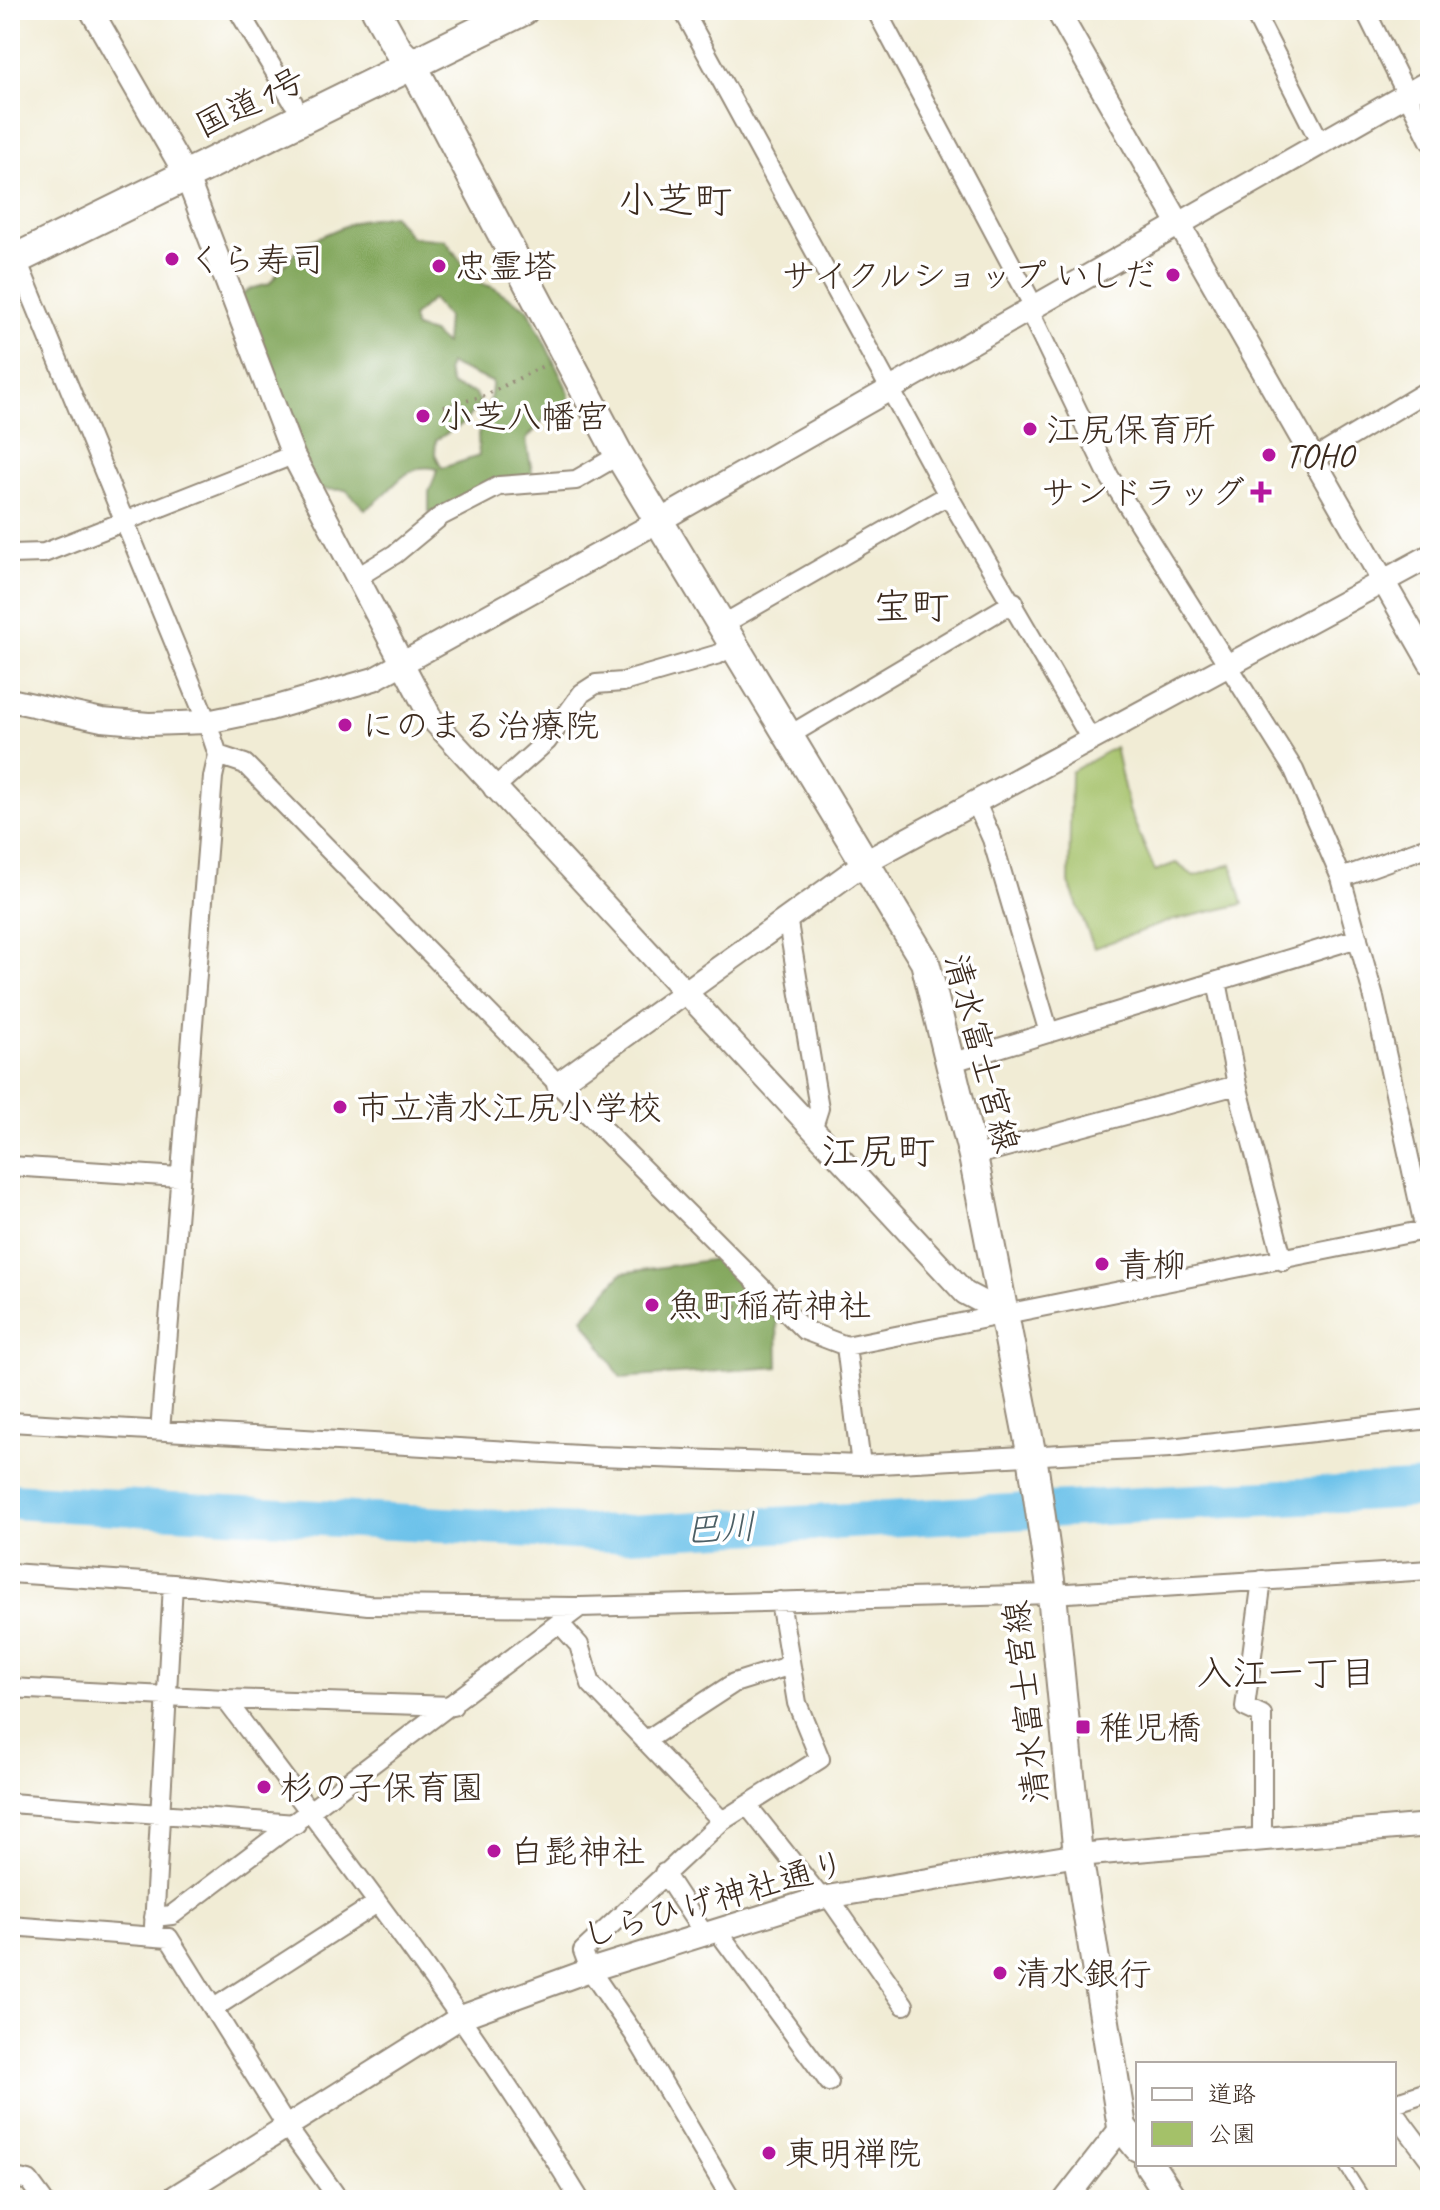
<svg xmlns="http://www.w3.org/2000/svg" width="1440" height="2210" viewBox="0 0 1440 2210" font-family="Caveat,'Klee One',sans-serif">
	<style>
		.green { fill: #a4c169; stroke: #707644; stroke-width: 2 }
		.forest { fill: #83a75d; stroke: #5f683e; stroke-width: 2; fill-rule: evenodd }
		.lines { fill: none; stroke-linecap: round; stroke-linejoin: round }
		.river { stroke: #6dc2ea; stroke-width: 36 }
		.service-casing { stroke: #968b7a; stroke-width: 13 }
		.minor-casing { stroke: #968b7a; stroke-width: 22 }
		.tertiary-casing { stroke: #968b7a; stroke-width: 26 }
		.primary-casing { stroke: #968b7a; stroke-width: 32 }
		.trunk-casing { stroke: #968b7a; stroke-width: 34 }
		.path { stroke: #968b7a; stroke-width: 4; stroke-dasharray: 2 6; stroke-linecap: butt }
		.service { stroke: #fff; stroke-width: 9 }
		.minor { stroke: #fff; stroke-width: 18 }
		.tertiary { stroke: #fff; stroke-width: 22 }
		.primary { stroke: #fff; stroke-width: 28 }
		.trunk { stroke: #fff; stroke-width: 30 }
		.poi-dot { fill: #b5179e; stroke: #fff; stroke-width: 3 }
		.labels { text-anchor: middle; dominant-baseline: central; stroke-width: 7; stroke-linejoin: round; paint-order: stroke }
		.street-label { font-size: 34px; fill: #3b2a1e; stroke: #fff }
		.poi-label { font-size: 34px; fill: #3b2a1e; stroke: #fff; text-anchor: start }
		.water-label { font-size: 36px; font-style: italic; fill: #4c5f65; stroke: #fff }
		.neighbourhood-label { font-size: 36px; fill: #3b2a1e; stroke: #fff }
		.quarter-label { font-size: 38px; fill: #3b2a1e; stroke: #fff }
	</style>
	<rect width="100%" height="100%" fill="#fff"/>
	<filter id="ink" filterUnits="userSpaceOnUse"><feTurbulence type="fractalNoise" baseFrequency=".0125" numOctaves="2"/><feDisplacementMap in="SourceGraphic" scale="16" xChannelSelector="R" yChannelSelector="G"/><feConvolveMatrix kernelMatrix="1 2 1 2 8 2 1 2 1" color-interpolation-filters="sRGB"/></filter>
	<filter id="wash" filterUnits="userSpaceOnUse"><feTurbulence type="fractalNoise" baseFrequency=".006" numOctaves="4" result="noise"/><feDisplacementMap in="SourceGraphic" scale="32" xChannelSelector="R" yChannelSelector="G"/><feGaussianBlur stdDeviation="1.8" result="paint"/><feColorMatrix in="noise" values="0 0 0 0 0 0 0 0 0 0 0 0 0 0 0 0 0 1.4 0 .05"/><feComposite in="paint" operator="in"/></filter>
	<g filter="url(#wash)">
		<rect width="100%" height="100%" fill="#f1ecd5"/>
		<path class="green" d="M1115 747 1129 810 1155 871 1176 863 1194 876 1232 864 1243 904 1170 921 1094 948 1069 883 1071 772Z"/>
		<path class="forest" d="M393 215 411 237 445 240 476 282 492 287 528 309 569 393V407L557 417 545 418 526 440 533 477 443 511 429 512V492L438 469C403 459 391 497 365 509L346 490 311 489 236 299 250 289 269 284 302 244 359 220ZM432 299 447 317 445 344 432 333 415 328 412 318ZM449 364 492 382C493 398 485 409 486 424L478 434 479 456 442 468 435 454 436 440 464 423 480 402 475 393 452 386 447 371Z
			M716 1259 777 1319 778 1367 621 1378 583 1318 622 1273Z"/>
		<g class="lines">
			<path class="river" d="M10 1501 611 1534 1430 1489"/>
		</g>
	</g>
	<g filter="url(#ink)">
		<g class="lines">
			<g class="service-casing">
				<path id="service" d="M1343 2164 1366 2200"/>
			</g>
			<g class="minor-casing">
				<path id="minor" d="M238 10 293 102
					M683 10 948 495 1092 741
					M876 10 1034 307
					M1253 10 1320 142
					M1365 10 1430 141
					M10 243 207 722 218 755 213 777 160 1431
					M1029 310 1109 476 1294 770 1341 878 1374 998 1425 1230
					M1312 460 1430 389
					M10 554 44 553 293 455
					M356 578 395 554 441 516 499 486 576 480 619 455
					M722 625 948 495
					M790 735 1014 602
					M218 755 245 764 558 1084 804 1330 846 1346 1430 1229
					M493 789 547 741 582 693 596 684 623 682 719 654 735 645
					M976 803 992 839 1049 1033
					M1341 878 1430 846
					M787 917 819 1108 812 1130
					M1217 981 1237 1085 1283 1261
					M953 1062 1358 938
					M973 1156 1237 1085
					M10 1166 179 1177
					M846 1346 861 1465
					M10 1422 597 1456 861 1465 1170 1448 1430 1419
					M10 1573 173 1584 368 1605 580 1607 1052 1594 1430 1570
					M1262 1580 1245 1707 1262 1715V1839
					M561 1625 579 1645 591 1684 722 1821
					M10 1688 225 1699C348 1863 474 2025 580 2200
					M225 1699 453 1706
					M645 1741 734 1683 788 1666
					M10 1803 296 1824
					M747 1805 821 1898
					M664 1873 704 1934
					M828 1896 904 2005
					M154 1917 172 1915 580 1607
					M10 1926 169 1938 287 2127 339 2200
					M154 1926 173 1584
					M717 1930 829 2082
					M214 2008 377 1903
					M1394 2103 1430 2091
					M1394 2112 1430 2160
					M10 2177 29 2181 43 2200
					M732 2200 634 2034 590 1970 583 1951 722 1821 820 1759 797 1703 780 1601"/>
			</g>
			<g class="tertiary-casing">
				<path id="tertiary" d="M91 10 186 175 293 455 431 718 965 1293 1007 1315
					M1057 10 1430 663
					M10 700 102 720 149 724 207 722 270 709 374 679 659 521 1430 81
					M558 1084 867 861 1430 556
					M170 2200 461 2017 590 1970 821 1898 1078 1855 1430 1825
					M1065 2200 1122 2127"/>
			</g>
			<g class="primary-casing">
				<path id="primary" d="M376 10 398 50 412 64 619 455 925 962 973 1156 1033 1462 1052 1594 1078 1855 1122 2127 1138 2147
					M1149 2164 1173 2200"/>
			</g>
			<g class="trunk-casing">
				<path id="trunk" d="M10 262 523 10"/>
			</g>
			<path class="path" d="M444 407 484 396 547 364
				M696 1306 728 1304 766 1319"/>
			<use href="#service" class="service"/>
			<use href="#minor" class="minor"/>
			<use href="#tertiary" class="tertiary"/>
			<use href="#primary" class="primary"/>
			<use href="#trunk" class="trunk"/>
		</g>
	</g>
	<g class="poi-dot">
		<circle cx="172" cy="259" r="8"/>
		<circle cx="439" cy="266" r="8"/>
		<circle cx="1173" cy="275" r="8"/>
		<circle cx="423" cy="416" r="8"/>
		<circle cx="1030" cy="429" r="8"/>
		<circle cx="1269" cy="455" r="8"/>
		<path d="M1257 480h8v8h8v8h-8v8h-8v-8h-8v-8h8z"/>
		<circle cx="345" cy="725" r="8"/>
		<circle cx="340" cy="1107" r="8"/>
		<circle cx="1102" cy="1264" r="8"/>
		<circle cx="652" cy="1305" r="8"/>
		<rect x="1075" y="1719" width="16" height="16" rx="4"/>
		<circle cx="264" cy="1787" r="8"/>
		<circle cx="494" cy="1851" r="8"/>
		<circle cx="1000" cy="1973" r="8"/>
		<circle cx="769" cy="2153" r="8"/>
	</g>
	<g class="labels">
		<g class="street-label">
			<text transform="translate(250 102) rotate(-26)">国道1号</text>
			<text transform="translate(982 1053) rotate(75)">清水富士宮線</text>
			<text transform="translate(1026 1702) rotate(-96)">清水富士宮線</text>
			<text transform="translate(714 1899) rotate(-16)">しらひげ神社通り</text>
		</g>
		<g class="poi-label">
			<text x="188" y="259">くら寿司</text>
			<text x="455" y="266">忠霊塔</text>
			<text x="1157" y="275" text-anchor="end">サイクルショップ いしだ</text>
			<text x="439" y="416">小芝八幡宮</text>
			<text x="1046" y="429">江尻保育所</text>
			<text x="1285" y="455">TOHO</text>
			<text x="1245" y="492" text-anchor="end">サンドラッグ</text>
			<text x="361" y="725">にのまる治療院</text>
			<text x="356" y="1107">市立清水江尻小学校</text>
			<text x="1118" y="1264">青柳</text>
			<text x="668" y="1305">魚町稲荷神社</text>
			<text x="1099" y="1727">稚児橋</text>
			<text x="280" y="1787">杉の子保育園</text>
			<text x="510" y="1851">白髭神社</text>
			<text x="1016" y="1973">清水銀行</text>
			<text x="785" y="2153">東明禅院</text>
		</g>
		<g class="water-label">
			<text transform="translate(720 1528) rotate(-3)">巴川</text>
		</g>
		<g class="neighbourhood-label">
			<text x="1286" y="1673">入江一丁目</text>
		</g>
		<g class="quarter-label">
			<text x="675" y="200">小芝町</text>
			<text x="911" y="606">宝町</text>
			<text x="878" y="1151">江尻町</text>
		</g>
	</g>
	<rect width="1440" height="2210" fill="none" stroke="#fff" stroke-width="40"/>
	<rect x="1136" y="2062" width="260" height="104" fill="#ffffff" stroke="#b1aaa5" stroke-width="2"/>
	<rect x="1152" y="2088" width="40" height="12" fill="#ffffff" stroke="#b1aaa5" stroke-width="2"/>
	<text x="1208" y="2102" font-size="24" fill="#3b2a1e">道路</text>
	<rect x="1152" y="2122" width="40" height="24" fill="#a4c169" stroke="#b1aaa5" stroke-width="2"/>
	<text x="1208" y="2142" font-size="24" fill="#3b2a1e">公園</text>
</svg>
